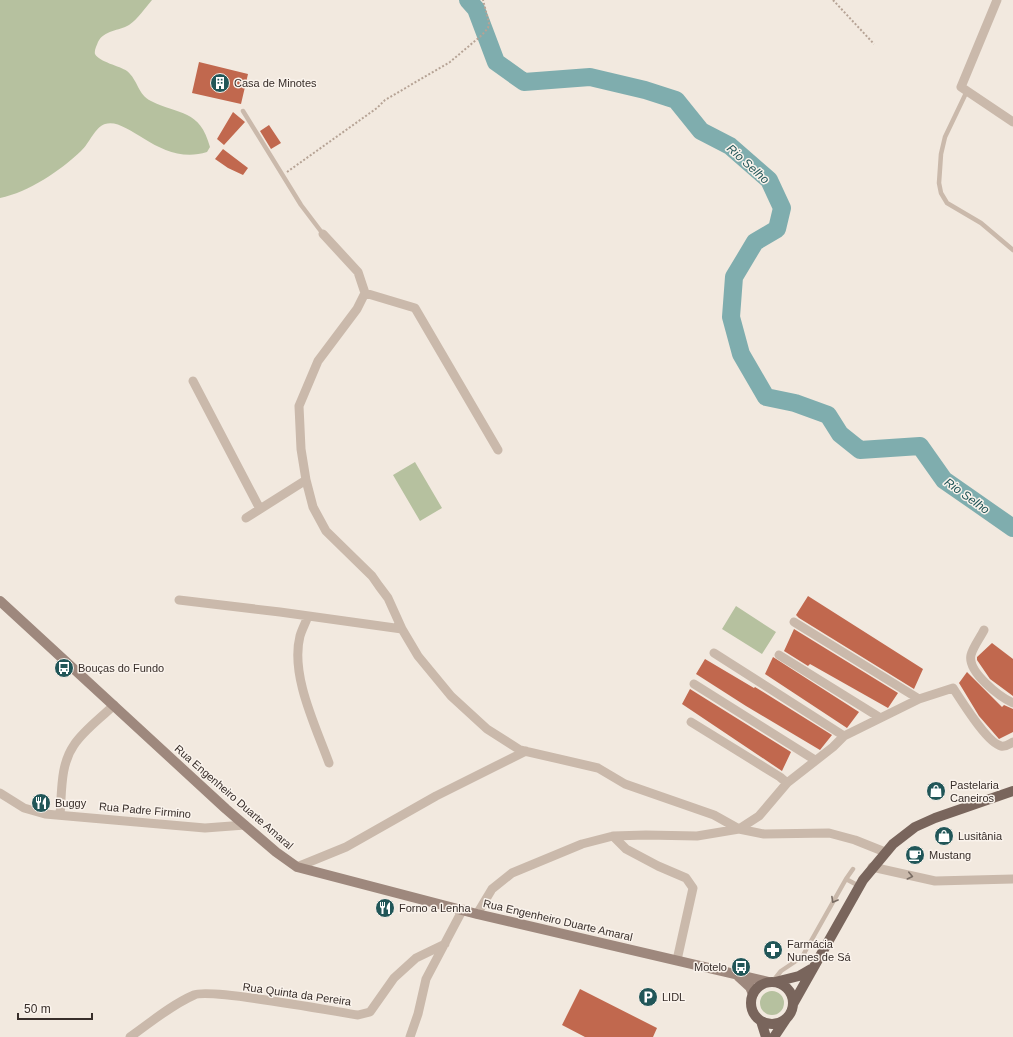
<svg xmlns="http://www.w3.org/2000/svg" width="1013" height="1037" viewBox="0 0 1013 1037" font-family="Arial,sans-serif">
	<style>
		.green { fill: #b6c19f }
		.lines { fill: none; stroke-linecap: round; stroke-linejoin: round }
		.river { stroke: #7fadae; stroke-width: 18 }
		.building { fill: #c1684e }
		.path { stroke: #b6a395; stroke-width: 2; stroke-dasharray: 2 2; stroke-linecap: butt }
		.lane { stroke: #cab9ab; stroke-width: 4.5 }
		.street { stroke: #cab9ab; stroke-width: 9 }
		.secondary { stroke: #9e887d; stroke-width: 10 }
		.primary { stroke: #79655c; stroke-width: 10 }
		.oneway { stroke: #7a6d64 }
		.labels { text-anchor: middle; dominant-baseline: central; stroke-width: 3; stroke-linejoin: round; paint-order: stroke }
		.poi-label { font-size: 11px; fill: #382e2a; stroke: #faf3ec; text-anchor: start }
		.street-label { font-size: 11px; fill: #382e2a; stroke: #faf3ec }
		.water-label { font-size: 12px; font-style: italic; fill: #215658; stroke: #faf3ec }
	</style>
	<rect width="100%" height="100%" fill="#f2e9df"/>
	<path class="green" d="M0 0H152C145 8 138 19 129 25 119 31 104 30 98 42 97 45 94 50 95 54 99 62 120 66 127 71 138 80 138 95 151 101 179 115 200 109 210 147L207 152C161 167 128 116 105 124 95 127 89 144 81 151 60 171 29 192 0 198Z
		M415 462 442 508 420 521 393 475Z
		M736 606 776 632 762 654 722 629Z
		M760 1003a12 12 0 1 1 24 0a12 12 0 1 1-24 0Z"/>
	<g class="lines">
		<path class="river" d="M468 0 476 9 496 62 524 82 590 77 645 90 676 100 701 131 730 146 769 180 782 208 777 229 755 242 734 277 731 317 741 354 766 397 795 403 828 415 840 434 860 450 920 446 944 480 1013 528"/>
	</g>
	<path class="building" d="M199 62 248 74 241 104 192 93Z
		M233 112 245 122 224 145 217 139Z
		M269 125 281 143 271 149 260 131Z
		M223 149 248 168 243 175 228 168 215 159Z
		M808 596 923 669 914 689 799 618 796 615Z
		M794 629 898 693 888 708 810 664 808 666 784 651Z
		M992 643 1013 659V696L990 679 977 660V657Z
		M773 657 859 712 847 728 765 674Z
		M705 659 754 688 755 687 832 735 820 750 746 706 696 674Z
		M967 672 1002 707 1004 705 1013 709V732L999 739 979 716 959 683Z
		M690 689 791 752 782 771 682 704Z
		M580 989 657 1028 653 1037H585L562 1025Z"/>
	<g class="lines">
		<path class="path" d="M833 0 874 44
			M287 172 377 108 385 100 450 62 482 35 488 28 489 23 483 0"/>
		<path class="lane" d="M967 91 945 137 941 154 939 183 941 193 947 203 981 223 1013 250
			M243 111 301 205 323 234
			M846 879 853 869
			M773 981 781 971 802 957 846 879 859 886"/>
		<path class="street" d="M997 0 961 87 1013 122
			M323 234 358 272 365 293 357 309 318 361 299 406 301 449 306 480 313 507 326 531 372 576 379 586 388 598 402 629 418 656 451 696 487 729 520 750 598 768 625 784 714 815 739 829 764 834 829 833 855 840 885 852
			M365 293 415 308 498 450
			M193 381 260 509
			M246 518 306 480
			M179 600 280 612 402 629
			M308 616C306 622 302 629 300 636 290 675 316 727 329 763
			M794 622 919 699
			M984 630C980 638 973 647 971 655 967 672 1000 697 1013 703
			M714 653 844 736
			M779 655 879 717
			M694 684 815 760
			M691 722 780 777 787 783
			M0 793 24 808 45 814 205 828 245 825
			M60 815C62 792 60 765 74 745 84 730 101 718 114 705
			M613 836 626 849 658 866 686 878 693 888 677 960
			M297 867 346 847 436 796 526 751
			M872 867 935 881 1013 879
			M477 914 492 889 512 873 582 844 613 836 646 835 697 836 739 829 759 816 787 783 833 747 844 736 919 699 953 688C961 700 987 743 1001 746 1006 747 1009 744 1013 742
			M130 1037C150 1023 171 1005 194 995 210 988 332 1011 358 1015L370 1012 394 978 416 958 445 944
			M410 1037 418 1014 426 979 463 909"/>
		<path class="secondary" d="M0 601 226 809 276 852 297 867 477 914 769 982
			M738 976 750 987 753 994"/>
		<path class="primary" d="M775 982 799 976 811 969
			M751 1003a21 21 0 1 1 42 0a21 21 0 1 1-42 0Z
			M793 1004 863 880 893 844 915 827 935 818 1013 791
			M761 1021 766 1037
			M774 1037 786 1019"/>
	</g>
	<defs><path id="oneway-chevron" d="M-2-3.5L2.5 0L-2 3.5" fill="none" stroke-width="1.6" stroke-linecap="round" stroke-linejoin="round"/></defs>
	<g class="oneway">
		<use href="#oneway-chevron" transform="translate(910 876) rotate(13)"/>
		<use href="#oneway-chevron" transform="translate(834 900) rotate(119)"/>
	</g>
	<defs>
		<g id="building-disc" transform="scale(1)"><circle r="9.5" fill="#215658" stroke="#faf3ec"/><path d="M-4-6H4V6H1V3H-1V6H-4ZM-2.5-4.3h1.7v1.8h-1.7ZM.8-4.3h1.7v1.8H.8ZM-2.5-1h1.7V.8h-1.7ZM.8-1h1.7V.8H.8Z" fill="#fff"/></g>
		<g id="bus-disc" transform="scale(1)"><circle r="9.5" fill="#215658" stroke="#faf3ec"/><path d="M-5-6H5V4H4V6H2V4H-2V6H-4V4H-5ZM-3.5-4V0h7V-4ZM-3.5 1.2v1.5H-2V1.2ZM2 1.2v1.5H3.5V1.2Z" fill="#fff"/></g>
		<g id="shop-disc" transform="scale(1)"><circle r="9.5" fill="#215658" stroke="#faf3ec"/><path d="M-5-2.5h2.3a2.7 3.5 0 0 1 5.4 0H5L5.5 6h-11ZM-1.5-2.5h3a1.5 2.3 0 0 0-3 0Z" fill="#fff"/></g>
		<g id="restaurant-disc" transform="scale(1)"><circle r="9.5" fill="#215658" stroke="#faf3ec"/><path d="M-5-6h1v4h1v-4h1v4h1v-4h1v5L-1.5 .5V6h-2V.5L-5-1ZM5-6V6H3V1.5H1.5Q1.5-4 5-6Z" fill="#fff"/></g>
		<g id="cafe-disc" transform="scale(1)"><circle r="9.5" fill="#215658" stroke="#faf3ec"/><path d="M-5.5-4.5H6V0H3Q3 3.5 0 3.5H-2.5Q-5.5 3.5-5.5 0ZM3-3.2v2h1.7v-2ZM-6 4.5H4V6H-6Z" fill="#fff"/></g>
		<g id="pharmacy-disc" transform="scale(1)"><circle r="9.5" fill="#215658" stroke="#faf3ec"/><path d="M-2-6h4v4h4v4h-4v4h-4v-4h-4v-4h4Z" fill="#fff"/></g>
		<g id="parking-disc" transform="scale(1)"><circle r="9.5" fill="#215658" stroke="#faf3ec"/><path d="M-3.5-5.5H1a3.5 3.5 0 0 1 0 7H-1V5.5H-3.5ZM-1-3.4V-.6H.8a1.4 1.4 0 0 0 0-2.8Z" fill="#fff"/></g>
	</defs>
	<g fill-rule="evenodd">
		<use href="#building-disc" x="220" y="83"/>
		<use href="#bus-disc" x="64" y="668"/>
		<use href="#shop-disc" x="936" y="791"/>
		<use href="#restaurant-disc" x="41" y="803"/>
		<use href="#shop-disc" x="944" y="836"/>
		<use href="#cafe-disc" x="915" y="855"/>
		<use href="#restaurant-disc" x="385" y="908"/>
		<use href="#pharmacy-disc" x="773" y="950"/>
		<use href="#bus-disc" x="741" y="967"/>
		<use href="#parking-disc" x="648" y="997"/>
	</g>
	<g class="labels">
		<g class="poi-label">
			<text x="234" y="83">Casa de Minotes</text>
			<text x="78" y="668">Bouças do Fundo</text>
			<text x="950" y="785">Pastelaria<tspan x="950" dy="13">Caneiros</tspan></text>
			<text x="55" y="803">Buggy</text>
			<text x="958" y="836">Lusitânia</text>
			<text x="929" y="855">Mustang</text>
			<text x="399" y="908">Forno a Lenha</text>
			<text x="787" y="944">Farmácia<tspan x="787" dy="13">Nunes de Sá</tspan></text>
			<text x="727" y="967" text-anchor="end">Motelo</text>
			<text x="662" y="997">LIDL</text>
		</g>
		<g class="street-label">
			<text transform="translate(234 797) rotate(41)">Rua Engenheiro Duarte Amaral</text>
			<text transform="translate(145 810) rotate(5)">Rua Padre Firmino</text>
			<text transform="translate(558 920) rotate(13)">Rua Engenheiro Duarte Amaral</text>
			<text transform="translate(297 994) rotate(8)">Rua Quinta da Pereira</text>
		</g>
		<g class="water-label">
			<text transform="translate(748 164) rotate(42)">Rio Selho</text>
			<text transform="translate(967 496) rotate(36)">Rio Selho</text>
		</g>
	</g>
	<path d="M18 1013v6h74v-6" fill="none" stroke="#382e2a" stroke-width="2"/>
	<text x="24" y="1013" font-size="12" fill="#382e2a" stroke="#faf3ec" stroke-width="3" paint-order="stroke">50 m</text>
</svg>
